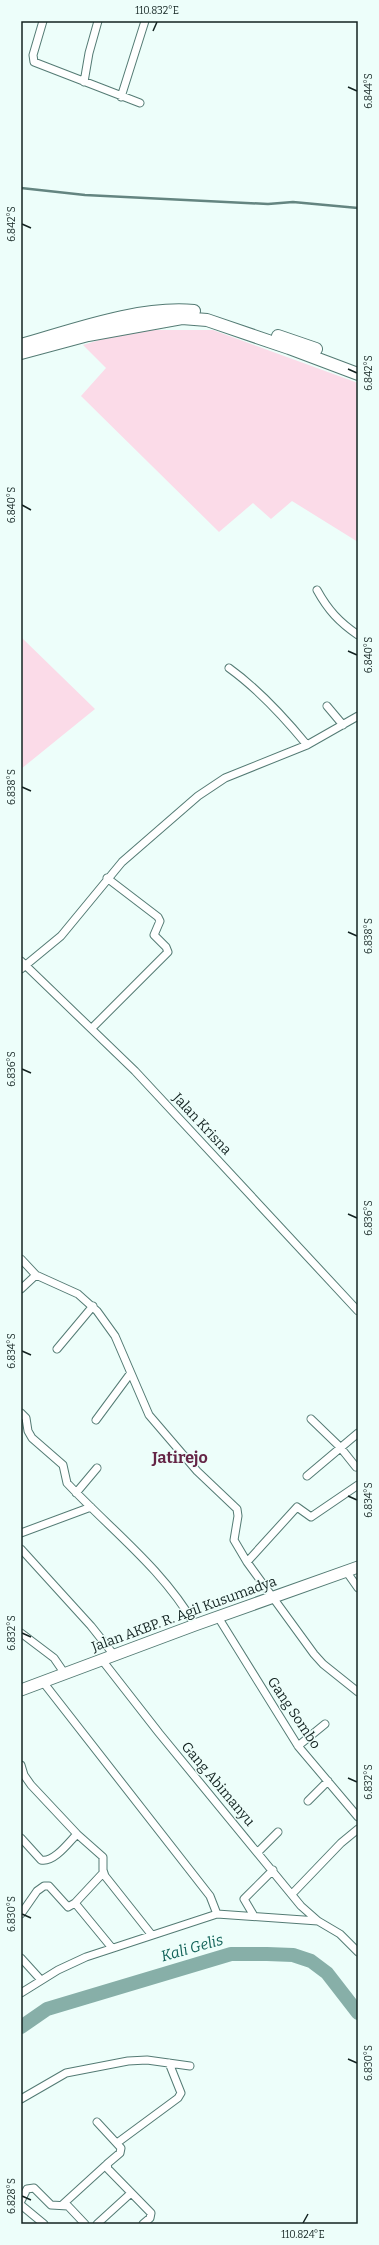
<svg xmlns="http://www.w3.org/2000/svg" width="379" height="2245" viewBox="0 0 379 2245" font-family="Bitter,serif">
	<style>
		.green { fill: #fbdbe8 }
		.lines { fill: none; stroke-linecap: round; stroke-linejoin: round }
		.stream { stroke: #648580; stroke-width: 2.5 }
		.river { stroke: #87afa8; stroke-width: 14 }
		.minor-casing { stroke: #547b74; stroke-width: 9 }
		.secondary-casing { stroke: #547b74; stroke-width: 13 }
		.trunk-casing { stroke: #547b74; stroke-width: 14 }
		.minor { stroke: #fff; stroke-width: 7 }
		.secondary { stroke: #fff; stroke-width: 11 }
		.trunk { stroke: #fff; stroke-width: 12 }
		.ticks { fill: none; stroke: #132321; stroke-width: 1.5 }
		.labels { text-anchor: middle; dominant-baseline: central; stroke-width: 3; stroke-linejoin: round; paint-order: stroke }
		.street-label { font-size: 14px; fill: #132321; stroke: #edfefa }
		.water-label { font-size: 15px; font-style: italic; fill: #126359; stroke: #edfefa }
		.quarter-label { font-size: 16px; font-weight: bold; fill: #652546; stroke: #edfefa }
		.neatline { fill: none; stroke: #132321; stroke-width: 1.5 }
		.ticks-label { font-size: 10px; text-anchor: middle; fill: #132321 }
	</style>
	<rect width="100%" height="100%" fill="#edfefa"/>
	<path class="green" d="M148 330H213L358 383V542L292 501 271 519 253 503 219 532 81 396 106 368 83 345 122 333Z
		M21 637 95 709 21 769Z"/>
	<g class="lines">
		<path class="stream" d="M21 188 85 195 268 204 293 202 358 208"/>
		<path class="river" d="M21 2027 47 2009 231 1954H267L293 1955 311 1961 327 1973 358 2013"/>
		<g class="minor-casing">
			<path id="minor" d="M43 21 33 55 34 62 140 103
				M84 82 89 53 98 21
				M121 97 145 21
				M317 590C328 610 339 622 358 635
				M229 668C258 689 284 717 307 745
				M327 706 343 725
				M21 961 135 1071 358 1311
				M21 969 61 936 122 862 198 796 225 778 307 745 358 716
				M92 1028 168 952 166 947 154 935 160 921 158 917 107 878
				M21 1259 36 1275 78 1294 97 1311 115 1336 149 1415 197 1471 237 1509 238 1516 234 1540 247 1562 314 1654 323 1664 358 1692
				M21 1289 36 1275
				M57 1349 93 1306
				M21 1413 26 1418 28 1431 32 1438 63 1465 67 1483C111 1530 162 1568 195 1625
				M311 1419 340 1447 356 1467
				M96 1420 130 1374
				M307 1476 358 1433
				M76 1493 97 1468
				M21 1533 91 1507
				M21 1549 91 1626 114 1655
				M247 1562 297 1507 311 1517 358 1485
				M346 1571 358 1588
				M218 1617 298 1746 358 1817
				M21 1633 54 1658 65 1674
				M102 1660 159 1733 301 1906 318 1921
				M43 1682 210 1896 217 1914
				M298 1746 325 1724
				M21 1765 24 1775 31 1785 77 1834 103 1857V1870L105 1876 151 1934
				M308 1801 328 1781
				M21 1838 41 1860C54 1863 69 1842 77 1834
				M258 1852 278 1832
				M103 1873 75 1903 112 1948
				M292 1894 341 1843 358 1829
				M21 1914 37 1891 44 1886H49L68 1907 75 1903
				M254 1916 244 1899 273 1870
				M21 1958 41 1980
				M21 1993 58 1970 86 1957 217 1914 318 1921 340 1934 358 1952
				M21 2099 66 2073 128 2061 147 2060 190 2066
				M97 2122 121 2148 120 2153 107 2164 108 2169 151 2213 150 2218 143 2224
				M117 2143 178 2098 181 2093 169 2063
				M21 2201 27 2189 34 2188 51 2205 68 2206 85 2224
				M21 2205 44 2224
				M62 2205 107 2164
				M97 2224 131 2193"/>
		</g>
		<g class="secondary-casing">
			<path id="secondary" d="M21 1690 195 1625 358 1567"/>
		</g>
		<g class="trunk-casing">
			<path id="trunk" d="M278 336 316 349
				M21 345C74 330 139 306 194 311
				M21 353 88 335 182 318 207 320 289 348 358 374"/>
		</g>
		<use href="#minor" class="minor"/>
		<use href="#secondary" class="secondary"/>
		<use href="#trunk" class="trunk"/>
	</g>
	<path class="ticks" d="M153 31 157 22M348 87 357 91M22 224 31 228M348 369 357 373M22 505 31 510M348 651 357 655M22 787 31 791M348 932 357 936M22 1069 31 1073M348 1214 357 1218M22 1351 31 1355M348 1496 357 1500M22 1633 31 1637M348 1778 357 1782M22 1914 31 1918M348 2059 357 2063M22 2196 31 2200M303 2223 308 2214"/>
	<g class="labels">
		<g class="street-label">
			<text transform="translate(202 1124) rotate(47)">Jalan Krisna</text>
			<text transform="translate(184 1614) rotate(-20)">Jalan AKBP. R. Agil Kusumadya</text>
			<text transform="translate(294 1713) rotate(56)">Gang Sombo</text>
			<text transform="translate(218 1784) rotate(50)">Gang Abimanyu</text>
		</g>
		<g class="water-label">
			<text transform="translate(192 1948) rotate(-16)">Kali Gelis</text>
		</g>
		<g class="quarter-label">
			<text x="180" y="1457">Jatirejo</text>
		</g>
	</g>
	<rect width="379" height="2245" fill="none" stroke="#edfefa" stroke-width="44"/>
	<rect x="22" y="22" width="335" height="2201" class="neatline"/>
	<g class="ticks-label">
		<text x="157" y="14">110.832°E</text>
		<text transform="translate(368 91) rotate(-90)" y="4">6.844°S</text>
		<text transform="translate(11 224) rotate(-90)" y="4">6.842°S</text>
		<text transform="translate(368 373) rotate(-90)" y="4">6.842°S</text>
		<text transform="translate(11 505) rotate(-90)" y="4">6.840°S</text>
		<text transform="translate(368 655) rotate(-90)" y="4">6.840°S</text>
		<text transform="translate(11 787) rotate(-90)" y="4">6.838°S</text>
		<text transform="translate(368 936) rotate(-90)" y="4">6.838°S</text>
		<text transform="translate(11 1069) rotate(-90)" y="4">6.836°S</text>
		<text transform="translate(368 1218) rotate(-90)" y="4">6.836°S</text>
		<text transform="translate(11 1351) rotate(-90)" y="4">6.834°S</text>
		<text transform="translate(368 1500) rotate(-90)" y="4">6.834°S</text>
		<text transform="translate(11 1633) rotate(-90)" y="4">6.832°S</text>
		<text transform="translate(368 1782) rotate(-90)" y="4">6.832°S</text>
		<text transform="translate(11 1914) rotate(-90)" y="4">6.830°S</text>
		<text transform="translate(368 2063) rotate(-90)" y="4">6.830°S</text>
		<text transform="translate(11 2196) rotate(-90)" y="4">6.828°S</text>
		<text x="303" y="2238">110.824°E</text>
	</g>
</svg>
